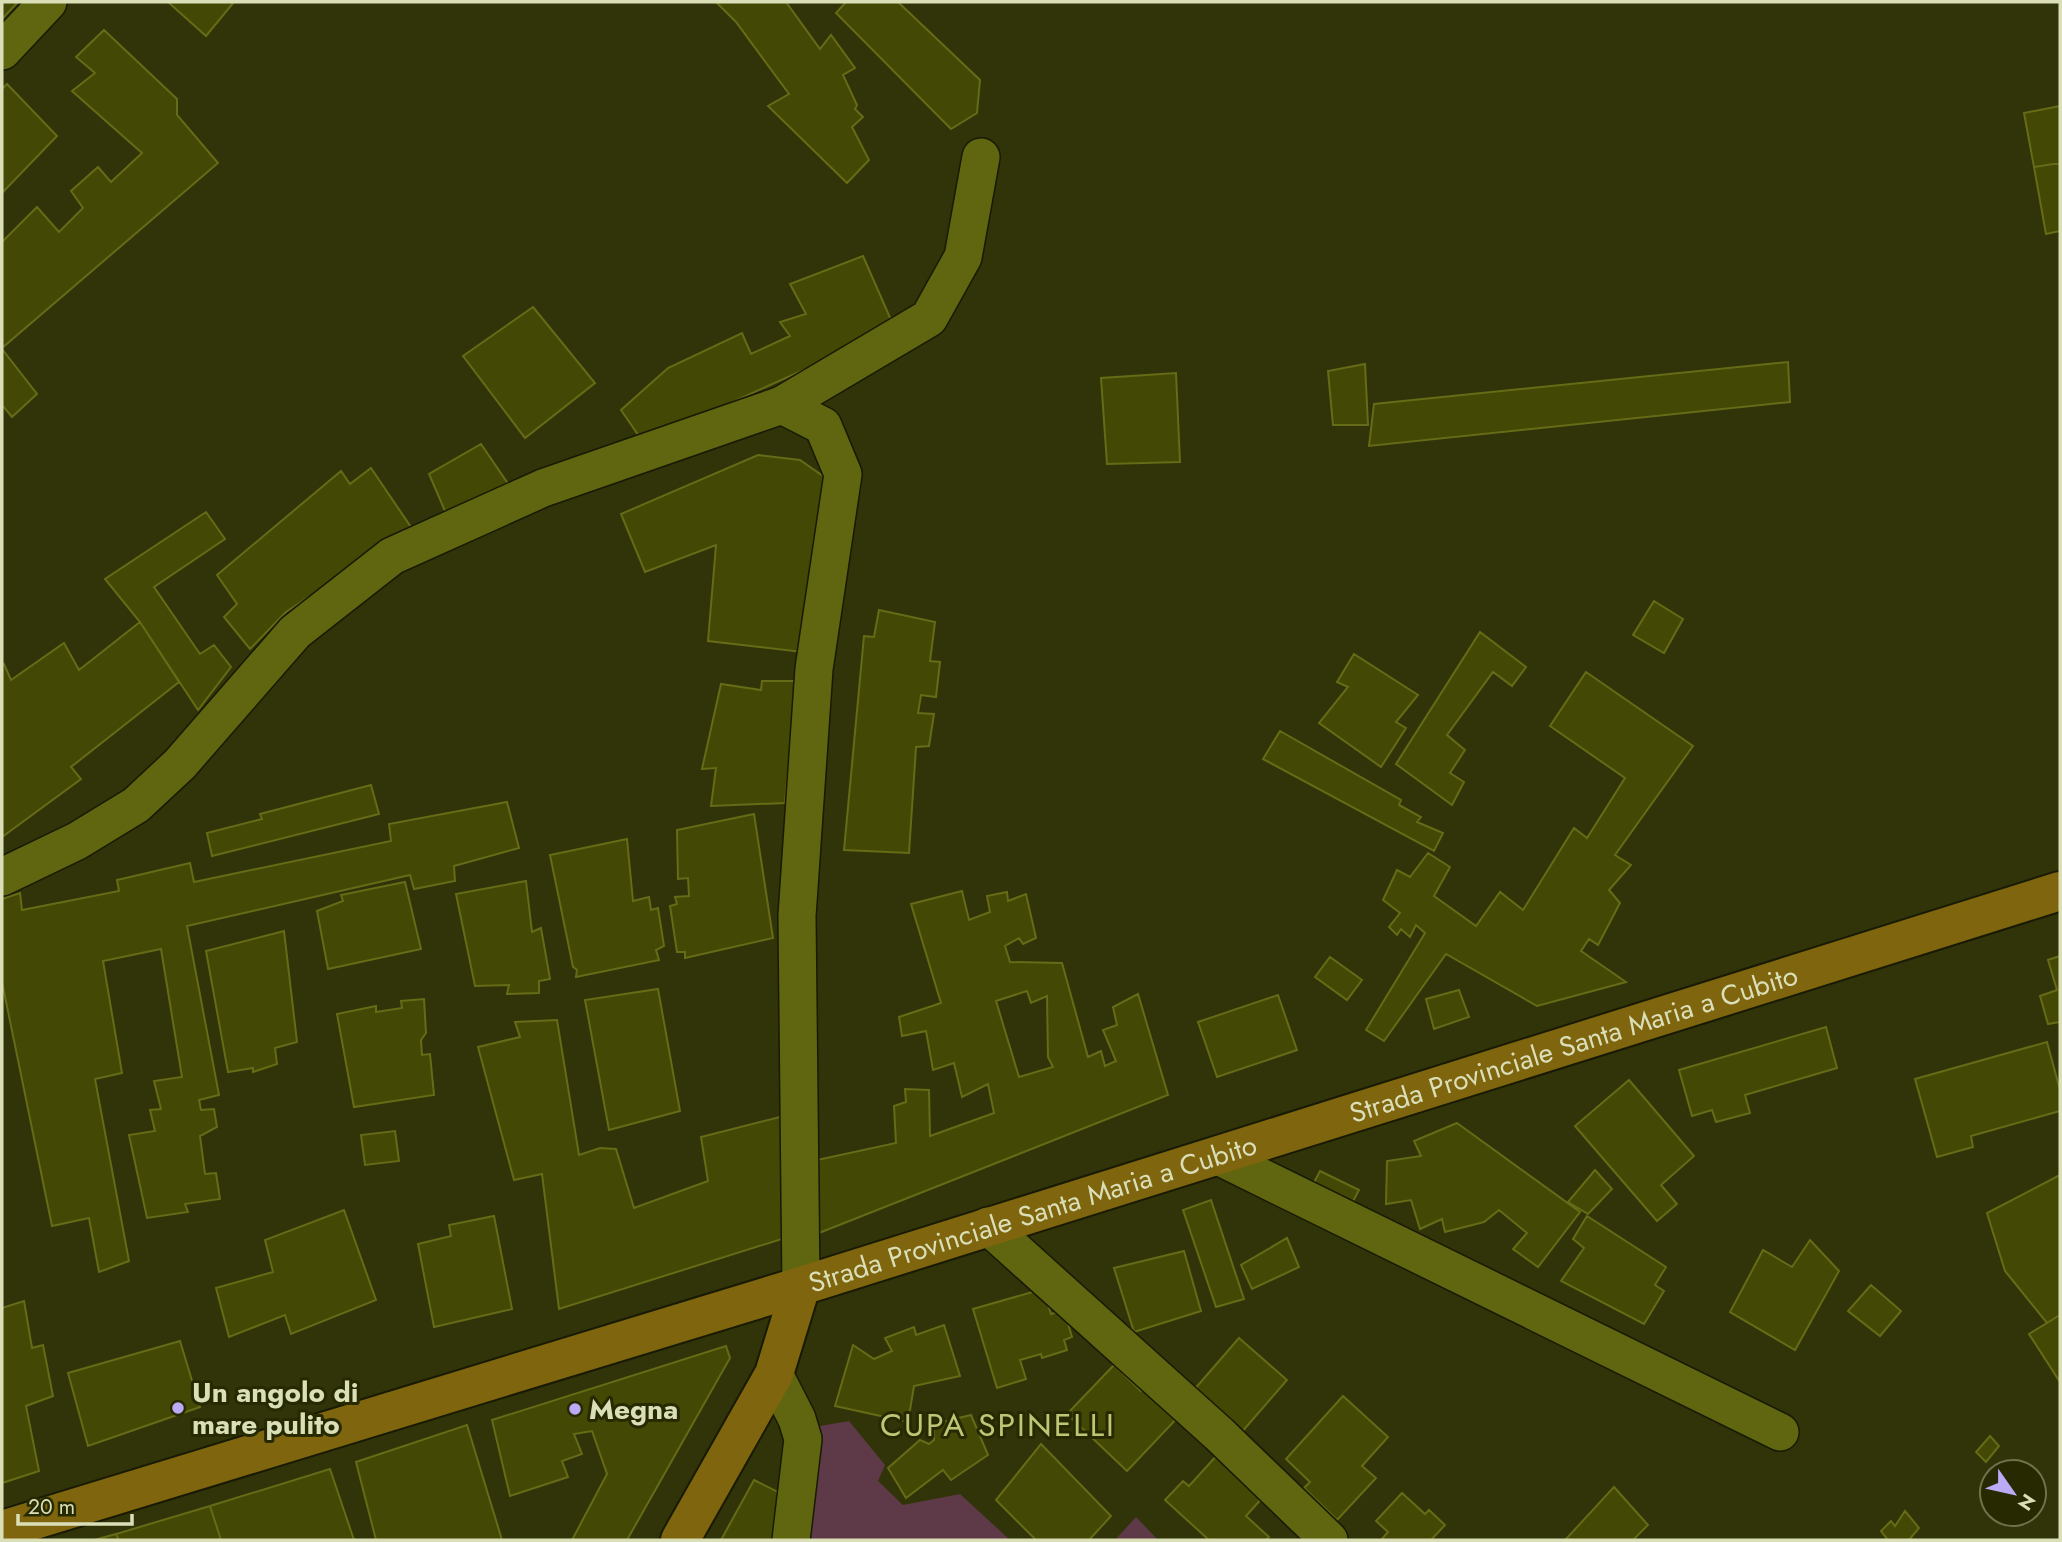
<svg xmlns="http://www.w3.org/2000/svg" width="2062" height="1542" viewBox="0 0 2062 1542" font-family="Jost,sans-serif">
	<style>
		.green { fill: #5e3948 }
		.building { fill: #444805; stroke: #656b16; stroke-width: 2; fill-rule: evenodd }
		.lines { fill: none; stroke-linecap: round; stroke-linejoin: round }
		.minor-casing { stroke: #181a03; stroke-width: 40 }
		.secondary-casing { stroke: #181a03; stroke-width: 42 }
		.minor { stroke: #60660f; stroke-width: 37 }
		.secondary { stroke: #7e650e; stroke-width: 38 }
		.poi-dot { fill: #bbaaf6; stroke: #272a00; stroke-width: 2.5 }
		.labels { text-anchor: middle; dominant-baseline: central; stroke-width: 6; stroke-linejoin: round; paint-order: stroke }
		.street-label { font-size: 28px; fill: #dadfb8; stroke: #272a00 }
		.poi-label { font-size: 28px; font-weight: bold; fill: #dadfb8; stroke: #272a00; text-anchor: start }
		.quarter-label { font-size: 32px; letter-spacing: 2px; fill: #bec676; stroke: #272a00 }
	</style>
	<rect width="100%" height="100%" fill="#303408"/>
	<path class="green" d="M849 1421 885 1465 878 1481 903 1505 960 1494 1010 1540H809L820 1426Z
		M1136 1517 1158 1540H1115Z"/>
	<path class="building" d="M2 2H18L2 19Z
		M168 2H234L206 36Z
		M716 2H786L820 49 831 35 855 68 843 75 857 105 855 109 863 117 852 127 869 160 847 183 768 106 789 94 736 22Z
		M846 2H898L980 80 977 113 951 129 836 13Z
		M104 30 177 99V115L218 163 2 348V242L37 207 59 232 83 208 71 191 98 167 111 182 142 153 72 91 95 73 76 57Z
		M7 84 57 136 2 193V89Z
		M2060 106V163L2034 167 2024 113Z
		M2060 163V231L2046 234 2034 167Z
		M863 256 895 329 643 442 621 410 668 368 742 333 751 354 790 336 780 322 806 314 790 284Z
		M533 307 595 383 525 438 463 356Z
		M2 349 37 394 12 417 2 405Z
		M1788 362 1790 402 1369 446 1374 404Z
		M1365 364 1368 425H1333L1328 371Z
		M1176 373 1180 462 1107 464 1101 378Z
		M481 444 513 491 448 518 429 474Z
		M758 455 800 460 830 481 811 653 708 641 716 545 645 572 621 514Z
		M371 468 415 533 348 571 286 612 250 649 224 617 237 604 217 575 341 471 350 484Z
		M206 512 225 539 154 587 200 654 214 645 231 667 198 710 140 622 105 579Z
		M1654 601 1683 619 1664 653 1633 635Z
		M879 610 935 622 930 661 940 662 936 697 921 695 918 713 934 714 929 746 916 747 909 853 844 850 864 636 874 637Z
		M140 622 179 682 71 767 81 779 2 837V666L4 664 11 680 64 643 79 670Z
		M1480 632 1526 667 1512 686 1493 672 1447 735 1465 750 1450 773 1464 782 1452 805 1396 764Z
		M1354 654 1418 695 1396 722 1406 728 1381 767 1319 723 1348 687 1337 682Z
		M1586 672 1693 746 1615 855 1631 865 1609 890 1620 903 1598 945 1589 939 1581 951 1626 982 1537 1006 1446 954 1384 1041 1366 1030 1425 933 1416 925 1410 937 1401 929 1397 935 1389 927 1400 913 1383 900 1397 870 1410 877 1428 853 1450 867 1434 896 1476 926 1500 892 1523 910 1574 828 1587 838 1625 778 1550 726Z
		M762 681H797L785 803 711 806 716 768 702 769 721 684 761 690Z
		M1280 731 1401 800 1399 805 1421 817 1417 822 1443 833 1434 851 1263 759Z
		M371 785 379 814 212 856 207 833 262 819 260 814Z
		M507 802 519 848 454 866 455 881 414 889 410 875 187 926 219 1095 199 1100 201 1110 214 1109 217 1127 200 1136 205 1174 216 1173 220 1199 185 1204 188 1212 147 1218 129 1135 155 1131 150 1110 161 1109 154 1081 182 1077 161 949 103 961 122 1073 95 1079 129 1261 99 1272 89 1218 52 1226 2 982V899L20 893 22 910 119 891 117 880 190 863 194 882 391 841 389 824Z
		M754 814 773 938 685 958V952H677L670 906 677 904 675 897 689 896 688 878 678 879 677 830Z
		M627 839 633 901 649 897 651 910 658 908 664 946 656 950 659 960 576 977 577 970 573 967 550 855Z
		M526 881 532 932 541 928 550 979 539 981V993L507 994 509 985 475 986 456 894Z
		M405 882 421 949 328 969 317 911 343 901 341 895Z
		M962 891 969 920 990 912 987 896 1007 892 1008 901 1026 894 1036 938 1023 944 1019 938 1005 946 1010 962 1062 963 1088 1057 1101 1051 1105 1066 1116 1061 1103 1030 1117 1025 1113 1007 1138 994 1168 1095 819 1233 817 1160 896 1143 894 1106 906 1102 905 1089 929 1090 930 1136 994 1113 988 1084 962 1097 954 1063 933 1070 926 1031 902 1036 899 1017 941 1003 911 904ZM1027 991 1031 1003 1047 996 1048 1057 1053 1067 1019 1077 996 1001Z
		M284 931 297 1042 275 1048 277 1064 253 1072V1068L228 1072 206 951Z
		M2060 956V1022L2048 1024 2040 996 2057 990 2048 960Z
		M1330 957 1362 980 1347 1000 1315 977Z
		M658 989 680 1111 609 1130 585 1000Z
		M1459 990 1469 1017 1434 1029 1426 999Z
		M1278 995 1297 1050 1217 1077 1198 1022Z
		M424 999 426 1033 421 1040 422 1055 430 1054 434 1095 354 1107 337 1014 376 1006V1012L402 1008 401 1001Z
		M557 1020 579 1155 600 1148 616 1149 634 1208 708 1181 701 1137 788 1115V1237L559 1309 542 1174 514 1180 478 1047 520 1037 515 1022Z
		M1826 1027 1837 1068 1745 1095 1750 1113 1716 1122 1712 1110 1692 1116 1679 1070Z
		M2047 1042 2060 1090V1111L1971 1136 1973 1147 1937 1157 1915 1079Z
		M1629 1080 1694 1156 1661 1185 1677 1204 1657 1221 1575 1126Z
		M1457 1123 1580 1212 1538 1267 1513 1249 1527 1233 1499 1210 1484 1222 1445 1232 1442 1219 1420 1229 1411 1200 1386 1204 1387 1161 1421 1156 1414 1141Z
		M395 1131 399 1161 365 1165 361 1135Z
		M1595 1170 1612 1189 1588 1214 1568 1202Z
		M1320 1171 1359 1190 1347 1213 1309 1192Z
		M2060 1175V1315L2047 1323 2005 1271 1987 1213Z
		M1211 1200 1244 1299 1216 1307 1183 1210Z
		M344 1210 376 1300 291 1334 285 1315 229 1337 216 1288 273 1272 265 1240Z
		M494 1216 512 1309 434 1327 418 1244 451 1236 449 1225Z
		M1587 1216 1666 1267 1655 1285 1664 1291 1644 1324 1561 1281 1584 1248 1573 1239Z
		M1287 1238 1299 1267 1252 1289 1241 1265Z
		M1810 1240 1839 1271 1795 1350 1730 1312 1763 1250 1792 1267Z
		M1184 1251 1201 1311 1134 1332 1114 1268Z
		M1871 1285 1901 1311 1880 1336 1848 1311Z
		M1043 1289 1051 1314 1064 1310 1072 1337 1064 1340 1067 1350 1042 1358 1041 1354 1020 1360 1026 1379 997 1388 973 1309Z
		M24 1301 32 1348 43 1345 53 1396 26 1406 39 1471 2 1483V1308Z
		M2060 1315V1382L2029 1334Z
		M944 1325 960 1376 914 1386 908 1422 835 1406 853 1345 874 1359 892 1351 885 1338 914 1327 916 1335Z
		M1239 1338 1287 1380 1241 1433 1193 1391Z
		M180 1341 200 1407 88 1446 68 1373Z
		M726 1346 730 1358 627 1540H572L607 1474 592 1431 574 1434 582 1454 562 1461 568 1477 510 1496 492 1420Z
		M1114 1365 1141 1391 1149 1383 1181 1414 1127 1471 1067 1414Z
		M1343 1396 1388 1437 1362 1466 1376 1478 1337 1520 1304 1488 1310 1482 1286 1459Z
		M971 1415 988 1455 951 1480 943 1470 906 1498 888 1468 920 1440 929 1444 934 1440V1424Z
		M467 1425 502 1540H376L356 1462Z
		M1990 1436 1999 1446 1986 1462 1976 1452Z
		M1041 1444 1111 1516 1089 1540H1036L996 1500Z
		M1219 1453 1264 1496 1246 1516 1269 1537 1266 1540H1209L1165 1500 1183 1481 1189 1486Z
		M330 1469 354 1540H221L210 1506Z
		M754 1480 786 1496 779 1540H721Z
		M1614 1487 1648 1525 1633 1540H1567L1566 1539Z
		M1402 1493 1425 1514 1429 1510 1445 1525 1431 1540H1381L1388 1532 1376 1521Z
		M210 1506 221 1540H119L116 1534Z
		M1905 1511 1919 1528 1909 1540H1888L1881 1531 1891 1521 1895 1526Z
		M116 1534 119 1540H94Z"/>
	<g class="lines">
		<g class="minor-casing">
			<path id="minor" d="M2 51 48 2
				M782 405 823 426 843 474 814 669 797 916 801 1286
				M2 877 77 841 136 805 180 764 295 632 392 556 543 488 782 405 929 318 963 257 981 157
				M1218 1156 1780 1432
				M988 1226 1219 1434 1329 1540
				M774 1374 797 1419 803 1439 791 1540"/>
		</g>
		<g class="secondary-casing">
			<g id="secondary">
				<path id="s1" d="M2 1530 801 1286 2060 891"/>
				<path d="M680 1540 774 1374 801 1286"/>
			</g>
		</g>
		<use href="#minor" class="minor"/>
		<use href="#secondary" class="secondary"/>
	</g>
	<g class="poi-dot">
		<circle cx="178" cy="1408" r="7"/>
		<circle cx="575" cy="1409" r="7"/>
	</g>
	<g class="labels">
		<g class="street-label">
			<text stroke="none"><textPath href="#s1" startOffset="1645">Strada Provinciale Santa Maria a Cubito</textPath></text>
			<text stroke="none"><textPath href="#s1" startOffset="1078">Strada Provinciale Santa Maria a Cubito</textPath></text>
		</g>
		<g class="poi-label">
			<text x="192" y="1392">Un angolo di<tspan x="192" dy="32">mare pulito</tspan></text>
			<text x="589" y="1409">Megna</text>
		</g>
		<g class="quarter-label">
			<text x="998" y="1425">CUPA SPINELLI</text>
		</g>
	</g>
	<rect width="2062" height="1542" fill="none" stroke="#dadfb8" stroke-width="7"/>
	<g transform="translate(2013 1493) rotate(124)"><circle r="33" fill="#272a00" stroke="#6f724a" stroke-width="2"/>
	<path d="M0-5L12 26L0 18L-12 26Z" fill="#bbaaf6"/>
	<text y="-10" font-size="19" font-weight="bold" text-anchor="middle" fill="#dadfb8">N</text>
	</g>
	<path d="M18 1514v10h114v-10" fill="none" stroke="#dadfb8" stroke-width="3.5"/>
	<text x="28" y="1514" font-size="21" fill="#dadfb8" stroke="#272a00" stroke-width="5" paint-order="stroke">20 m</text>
</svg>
